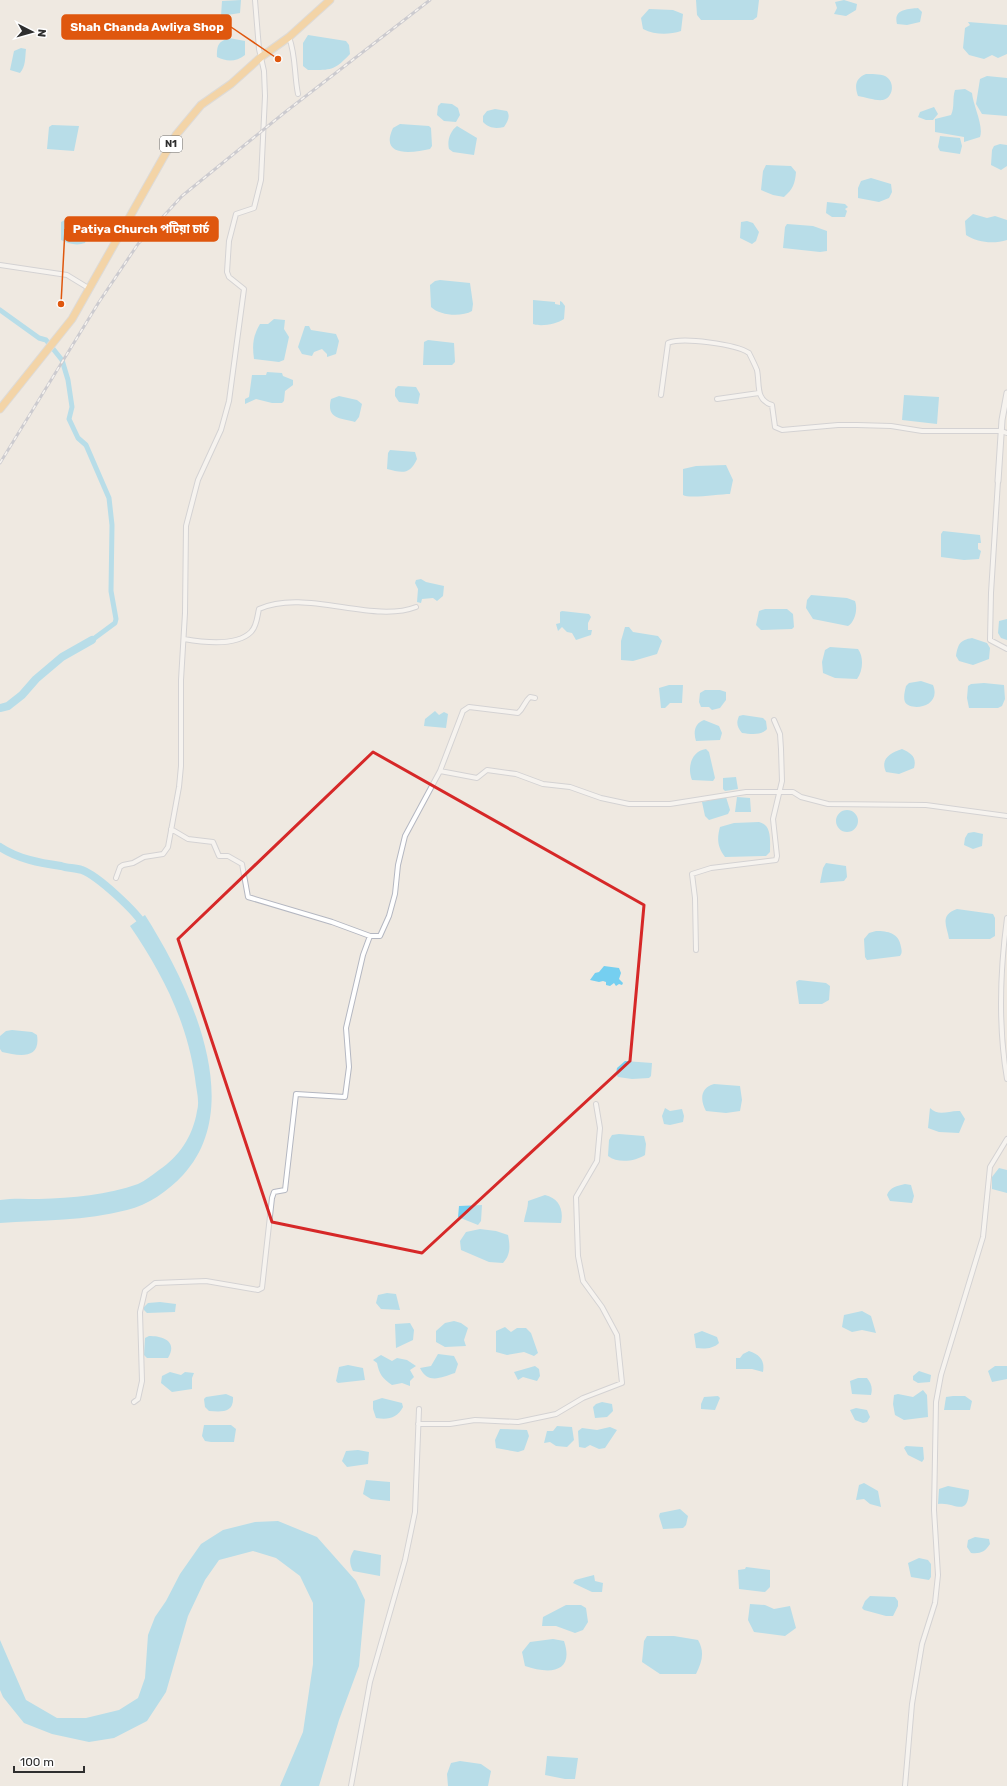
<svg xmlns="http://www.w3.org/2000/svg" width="1007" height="1786" viewBox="0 0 1007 1786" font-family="Rubik,'Noto Sans Bengali',sans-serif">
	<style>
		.water { fill: #75cff0 }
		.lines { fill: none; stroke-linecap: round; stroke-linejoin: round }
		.canal { stroke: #75cff0; stroke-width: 5 }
		.river { stroke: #75cff0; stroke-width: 8 }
		.minor-casing { stroke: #b4b7c1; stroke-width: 6 }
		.tertiary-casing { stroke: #b4b7c1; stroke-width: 7 }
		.trunk-casing { stroke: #c9c9c9; stroke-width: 9 }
		.minor { stroke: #fff; stroke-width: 4 }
		.tertiary { stroke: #fff; stroke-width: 5 }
		.trunk { stroke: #f8ba60; stroke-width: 7 }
		.rail-casing { stroke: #a3a6b8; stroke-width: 3 }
		.rail { stroke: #fff; stroke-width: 1.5; stroke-dasharray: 4.5; stroke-linecap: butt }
		.marked { fill: none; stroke: #d62828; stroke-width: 3; stroke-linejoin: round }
		.labels { text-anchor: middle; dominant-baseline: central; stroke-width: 4; stroke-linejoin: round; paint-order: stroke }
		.shield { fill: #fff; stroke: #6d6d6d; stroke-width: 1 }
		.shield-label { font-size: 10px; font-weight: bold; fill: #2e2e2e }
		.leader { fill: none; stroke: #df570e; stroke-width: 1.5 }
		.callout-dot { fill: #df570e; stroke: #fff; stroke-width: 1.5 }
		.callout { fill: #df570e; stroke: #df570e; stroke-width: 1.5 }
		.callout-label { font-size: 12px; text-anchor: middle; font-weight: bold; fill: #fff }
	</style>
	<rect width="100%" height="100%" fill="#efe9e1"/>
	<path class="water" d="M241 0 240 13 221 16 222 1Z
		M696 0H759L757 17 753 20H701L697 15Z
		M844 0 857 4 856 10 846 16 834 14 837 8 835 2Z
		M918 8 922 12 920 22 907 25 897 24C893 9 908 9 918 8Z
		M649 9 673 10 683 14 681 31C669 35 655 35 643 29L641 18Z
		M968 22 1007 25V54L998 58 992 55 984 59 969 55 963 48 965 28 970 25Z
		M308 35 346 41 349 45 350 54C334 71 331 70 308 70L303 66V43Z
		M229 38 245 41V55C236 62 227 62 217 57 217 45 218 42 229 38Z
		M21 48 26 49C25 57 26 66 20 73L10 70 14 51Z
		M866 74C871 74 880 74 885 76 895 81 894 97 883 100 876 101 865 97 858 96 854 85 856 78 866 74Z
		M987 76 1007 78V116L982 114 976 104 980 79Z
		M965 89 972 93C973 105 984 126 980 137L964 142V137L935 132V119L951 115C955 107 952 99 955 90Z
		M441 103 452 104 458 108 460 115 456 122 444 121 437 115 438 106Z
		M934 107 938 114 933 120H926L918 117 920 112Z
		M495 109 507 111C511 117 507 122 504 127 495 129 489 128 483 122V116L487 111Z
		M400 124 429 126 431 128 432 146 430 149C413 153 379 158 393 128Z
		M52 125 79 126 74 151 47 149 49 127Z
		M457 126 477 138 474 155 453 152 449 149C447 141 450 131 457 126Z
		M940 136 960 138 962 146 960 154 940 151 938 147Z
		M1000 144 1007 145V166L1001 170 991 165 992 150 994 146Z
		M766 165 791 166 796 172C795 184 793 189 784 197L773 195 761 190 763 171Z
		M871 178 891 184 892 192 889 198 879 202 858 198V188L861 181Z
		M827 202 845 204 848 207 845 209 847 211 845 217H832L826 213Z
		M973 214 987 218 995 216 1007 220V240C994 244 978 243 966 235L965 221Z
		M65 220H76L88 224 89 231 85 243C77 246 69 244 61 240V222Z
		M747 221 753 223 759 232 756 241 752 244 740 238 741 222Z
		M787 224 813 226 827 231V251L820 252 783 248 785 227Z
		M440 280 470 283 473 304 472 311C462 317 440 316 431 307L430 285 435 281Z
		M533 300 555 302V304L560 305V301L562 302 565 306 564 319C557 324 541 327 533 324Z
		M274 319 285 320 284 329 289 337 284 360 279 362 254 359C252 345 253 336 260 324H268Z
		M305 326H309L311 330 336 334 339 341 336 354 327 357V354L322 349 314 352 312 356 302 354 298 347Z
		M428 340 454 343 455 362 452 365H423L424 342Z
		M267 372 282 373 283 376 293 380V385L285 391 284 401 282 403H272L256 399 245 404V399L249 397 252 375H266Z
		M398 386 416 387 420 394 418 404 399 402 395 396V389Z
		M904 395 939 397 937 424 902 420Z
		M339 396 357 400 362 404 359 417 355 422C340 418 326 419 331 399Z
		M390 450 415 452 417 459C410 475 402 473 387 469L388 453Z
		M726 465 733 480 730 494C720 494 689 499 683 495V469L696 466Z
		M943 531 980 535 981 543H978V549L981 551 979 559 964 560 941 557V534Z
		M421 579 426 582 444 586 443 596 437 601 433 598 422 599 421 603 417 602 418 589 415 583 416 580Z
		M811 595 847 598 855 601C858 609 855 622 848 626L813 619 806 608 807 600Z
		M765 609H787L793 614 794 627 792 629 761 630 756 625 759 611Z
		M562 611 589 614 591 617 588 623V630H592L591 635 576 640 572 633 567 632 562 627 558 631 556 624 560 623V612Z
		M1007 619V640L1001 638 998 633 999 621Z
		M625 627H629L633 632 658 636 662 641 657 654 633 661 621 660V641Z
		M972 638 987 643 990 648 989 659 973 665 959 661 956 656C958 644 960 640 972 638Z
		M830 647 858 649C864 657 863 671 857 679L835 678 823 673 822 662 825 650Z
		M921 681 933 685C942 707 911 712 905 702 903 698 905 690 906 686L909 683Z
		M984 683 1004 685 1005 699 1002 706 998 708H969L967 698 968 686 971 684Z
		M669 685H683L682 703H670L665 708H661L659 688Z
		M705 690H720L726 692V700L720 708 712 710 709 707H701L699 702 700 693Z
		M435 711 439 715 444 712 448 714 446 728 424 726 425 719Z
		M743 715 763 718 766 721 767 729C761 736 750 734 742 733 737 727 736 723 739 716Z
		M704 720 719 726 722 733 720 740 696 741C693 732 695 723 704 720Z
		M706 749 709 752 715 778 713 781 692 780C687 768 691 751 706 749Z
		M902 749C911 753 917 757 914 768L899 774 886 772C880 759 890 753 902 749Z
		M736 777 738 789 725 791 723 789V778Z
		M726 797 730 810 728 814 709 820 705 816 702 802Z
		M737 797 750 798 751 812H735Z
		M836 821a11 11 0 1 1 22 0a11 11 0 1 1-22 0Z
		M759 822C772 825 770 840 770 852L766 856 725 857C717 847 717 838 720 827L734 823Z
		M974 832 983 834 982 846 973 849 964 845 965 838 968 833Z
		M826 863 846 866 847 877 844 881 820 883 823 868Z
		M957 909 993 914 995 918V936L990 939H949C947 926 939 915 957 909Z
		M145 915C188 983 248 1105 183 1175 168 1191 148 1205 127 1210 86 1221 41 1220 0 1223V1200C13 1198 26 1199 39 1199 72 1198 108 1195 138 1184 145 1181 152 1175 159 1170 179 1157 193 1136 197 1111 200 1101 196 1089 195 1078 187 1021 162 973 130 926Z
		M876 931C888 931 899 933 901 947 902 951 902 953 900 956L867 960 865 957 864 939 869 933Z
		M604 966 619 968 621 973 619 979 623 983 622 985 619 984 616 986 614 983 610 986 606 985V982L603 981 599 982 590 980 595 973 599 972Z
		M799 980 826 983 830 986 829 1000 822 1004H799L796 982Z
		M12 1030 32 1032 37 1035C41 1060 19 1056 2 1052L0 1049V1036L6 1031Z
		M625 1061 652 1063 651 1076 649 1078 632 1079 618 1077 616 1074 617 1068Z
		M714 1084 740 1086 742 1100 740 1111 726 1113 706 1111C700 1100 700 1088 714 1084Z
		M665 1108 670 1111 682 1109 684 1116 683 1122 670 1125 664 1124 662 1116Z
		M930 1108C939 1117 949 1110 960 1111L965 1119 959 1133 939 1132 928 1128Z
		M619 1134 644 1136 646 1144 645 1155C636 1161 618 1164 608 1156L609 1140 612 1135Z
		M999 1168 1007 1170V1193L992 1189V1177Z
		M905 1184 911 1185 914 1196 912 1203 890 1201 887 1195C890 1187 897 1186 905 1184Z
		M545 1195C559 1198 564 1210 561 1223L524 1222C525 1214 528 1209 528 1201Z
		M482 1205 481 1221 478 1225 458 1217 459 1206Z
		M480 1229 496 1231 508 1235C510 1245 511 1255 503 1263L489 1262 461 1250 460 1241 466 1232Z
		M387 1293 396 1294 400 1310 381 1309 376 1303 378 1295Z
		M160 1302 176 1304 175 1312 147 1313 144 1310V1307L148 1303Z
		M862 1311 871 1316 876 1333 862 1330 852 1332 842 1327 844 1315Z
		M454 1321 461 1323 468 1328 464 1340 466 1346 445 1347 436 1342V1331L445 1323Z
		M410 1323 414 1330 413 1340 396 1348 395 1324Z
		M505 1327 511 1332 517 1328H526L531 1333 538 1353 534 1356 524 1352 507 1355 496 1352V1331Z
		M702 1331 717 1337 719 1343C713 1349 704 1349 696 1348L694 1334Z
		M149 1336C163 1336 178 1341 168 1358H147L144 1355 145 1338Z
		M749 1351C760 1355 765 1360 763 1372L752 1369H736V1358H740L743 1354Z
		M438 1354 454 1356 458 1364 455 1373C442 1377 428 1385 420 1368L431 1366Z
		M381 1355 392 1361 397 1358 407 1360 416 1366 410 1370 414 1377 410 1381V1386L402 1383 392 1385C383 1379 379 1374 377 1363L373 1360Z
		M348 1365 363 1368 365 1380 338 1383 336 1381 339 1367Z
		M535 1366 539 1369 540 1376 537 1381 523 1377 518 1380 514 1372Z
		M995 1366H1007V1379L992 1382 988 1371Z
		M919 1371 931 1375 930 1382 918 1383 913 1380V1376Z
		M170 1372 181 1375 185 1372 194 1373 192 1378V1389L172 1392 161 1383 162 1376Z
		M858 1378H867C871 1383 873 1388 871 1395L852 1394 850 1381Z
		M923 1390 927 1395 928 1417 904 1420 895 1415 893 1404 894 1395 898 1394 913 1397Z
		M226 1394 233 1397C234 1413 222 1412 209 1411L205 1407 204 1399 206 1397Z
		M718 1396 720 1398 715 1410 701 1409V1404L704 1397Z
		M953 1396H965L972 1401 970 1410H944L946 1397Z
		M382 1398 402 1403 403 1407C397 1418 389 1420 376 1418L373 1409V1401Z
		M602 1402 612 1404 613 1411 607 1417 595 1418 593 1407 596 1404Z
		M856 1408 867 1410 870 1417 867 1422 863 1423 855 1420 850 1410Z
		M204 1425H231L236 1429 234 1442H211L205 1441 202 1436Z
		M557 1426 572 1427 574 1440 567 1447 556 1446 550 1442 544 1443 547 1431H553Z
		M610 1427 617 1430 605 1448 599 1449 590 1445 585 1448 579 1447 578 1431 582 1428 597 1430Z
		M500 1429 527 1430 529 1436 524 1450 518 1452 496 1448 495 1440Z
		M906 1446 923 1447 924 1459 922 1462 908 1455 904 1448Z
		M358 1450 369 1452 368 1464 347 1467 342 1461 346 1451Z
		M366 1480 390 1482V1501L371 1499 363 1494Z
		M864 1483 878 1491 881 1507 870 1504 864 1499 856 1500 859 1485Z
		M948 1486 969 1490C968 1519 954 1501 938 1504L939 1489Z
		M680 1509 688 1516 686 1525 683 1528 663 1529 659 1516 660 1513Z
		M278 1521 317 1537 356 1581 365 1600 359 1666 339 1720 319 1786H280L303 1732 313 1664V1603L300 1576 276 1558 253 1551 219 1560 205 1580 188 1616 166 1692 147 1721 114 1738 89 1742 52 1734 24 1723 3 1697 0 1690V1640L26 1700 57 1718H86L119 1710 138 1698 145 1678 148 1635 155 1617 166 1601 180 1574 201 1544 223 1530 255 1522Z
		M975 1537 989 1539 990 1544C985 1552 980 1554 971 1553L967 1547 968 1540Z
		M354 1550 381 1555 380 1576 353 1571C349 1563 349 1558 354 1550Z
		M919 1558 928 1560 931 1564V1577L929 1580 911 1577 908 1563Z
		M746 1567 770 1570V1587L765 1592 739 1589 738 1570 745 1569Z
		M594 1575 595 1581 603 1583 602 1592H592L573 1583 575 1580Z
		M870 1596 895 1597 898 1601V1606L893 1616H886L864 1610 862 1608 865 1601Z
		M750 1604 765 1605 774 1609 790 1606 796 1628 785 1636 754 1632 748 1620Z
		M566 1605H581L586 1608 588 1622 583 1630 575 1633 556 1626H542L543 1617Z
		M647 1636H674L698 1640C705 1652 702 1662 696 1674H660L642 1662 644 1641Z
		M553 1639 564 1641C575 1674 548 1674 525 1666L522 1652 530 1642Z
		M547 1756 578 1758 575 1779H565L545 1775Z
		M460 1761 481 1764 491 1771 488 1786H448L447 1774 451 1763Z"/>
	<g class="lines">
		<path class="canal" d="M0 310 39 338 46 340 62 360 68 380 72 407 69 419 78 438 86 445 109 498 112 525 111 591 116 619 115 623 92 640"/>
		<path class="river" d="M0 708 8 706 22 695 36 679 62 657 92 640
			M0 847C18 859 40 863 61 866 67 868 75 868 82 870 98 876 137 912 145 927"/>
		<g class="minor-casing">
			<path id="minor" d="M289 37C296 56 294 74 298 94
				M0 265 67 275 90 289
				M661 395 668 343C682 337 736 344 749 353 752 359 755 365 757 370 760 384 755 400 772 405L775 427 782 430 838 425H857L891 426 922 431H1001L1007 433
				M717 399 759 393
				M998 481 991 593 990 640 1007 649
				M184 639C201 642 236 647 251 632 257 626 257 617 259 609 305 588 372 624 416 607
				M440 771 463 711 469 707 518 713C524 708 524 702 530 697L535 698
				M171 829 188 839 213 842 219 856H228L242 864 248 897 332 922 370 936H380L389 916 395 894 398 865 405 836 440 771 477 778 487 770 516 774 543 784 570 787 601 798 629 804H670L746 792H793L801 797 828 804 926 805 1007 816
				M116 878 120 867 123 865 133 863 144 857 163 854 168 847 179 787 181 766V680L185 613 186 526 198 480 221 430 229 401 244 289 229 277 227 272 229 241 236 214 254 208 261 180 265 96 264 71 259 49 255 0
				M1007 918C1000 971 998 1026 1007 1079
				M696 950 695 898 692 874 711 868 776 860 777 856 773 819 782 781 781 749 780 734 774 720
				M134 1402 138 1399 142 1381 140 1312 145 1291 155 1283 206 1281 258 1290 262 1288 272 1198 274 1192 285 1190 296 1094 345 1097 349 1067 346 1028 363 955 370 936
				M418 1424H450L475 1420 518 1422 556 1414 583 1398 622 1383 617 1335 602 1307 583 1281 578 1256 576 1197 597 1161 600 1128 596 1104
				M351 1786 370 1682 405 1560 415 1512 419 1409
				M905 1786 912 1704 922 1644 935 1603 938 1575 934 1510 936 1402 941 1375 983 1237 990 1167 1007 1139"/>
		</g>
		<g class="tertiary-casing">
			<path id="tertiary" d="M998 481 1002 420 1007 393"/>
		</g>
		<g class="trunk-casing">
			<path id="trunk" d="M0 409 72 319 176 135 201 105 231 84 261 57 289 37 330 0"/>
		</g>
		<use href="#minor" class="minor"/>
		<use href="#tertiary" class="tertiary"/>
		<use href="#trunk" class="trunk"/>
		<g class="rail-casing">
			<path id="rail" d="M0 463 99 302 138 244 182 196 284 113 430 0"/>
		</g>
		<use href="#rail" class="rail"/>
	</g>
	<path d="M0 0H1007V1786H0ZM373 752 644 905 630 1061 422 1253 272 1222 178 939Z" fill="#efe9e1" fill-opacity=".55" fill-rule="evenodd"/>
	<path class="marked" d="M373 752 644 905 630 1061 422 1253 272 1222 178 939Z"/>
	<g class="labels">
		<rect class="shield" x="160" y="136" width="22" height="16" rx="3"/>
		<g class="shield-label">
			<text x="171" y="144">N1</text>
		</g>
	</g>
	<path class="leader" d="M278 59L231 27M61 304L65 229"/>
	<g class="callout-dot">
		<circle cx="278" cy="59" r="4"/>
		<circle cx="61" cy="304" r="4"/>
	</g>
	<g class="callout">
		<rect x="62" y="15" width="169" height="24" rx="4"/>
		<rect x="65" y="217" width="153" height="24" rx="4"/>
	</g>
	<g class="callout-label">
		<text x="147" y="31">Shah Chanda Awliya Shop</text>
		<text x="141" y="233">Patiya Church পটিয়া চার্চ</text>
	</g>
	<g transform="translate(32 32) rotate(96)" stroke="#ffffff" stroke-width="3" paint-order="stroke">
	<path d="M0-3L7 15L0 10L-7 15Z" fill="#2e2e2e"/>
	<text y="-6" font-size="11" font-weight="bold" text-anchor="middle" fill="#2e2e2e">N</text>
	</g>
	<path d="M14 1766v6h70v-6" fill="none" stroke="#2e2e2e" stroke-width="2"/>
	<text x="20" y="1766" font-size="12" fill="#2e2e2e" stroke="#ffffff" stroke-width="3" paint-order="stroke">100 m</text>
</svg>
